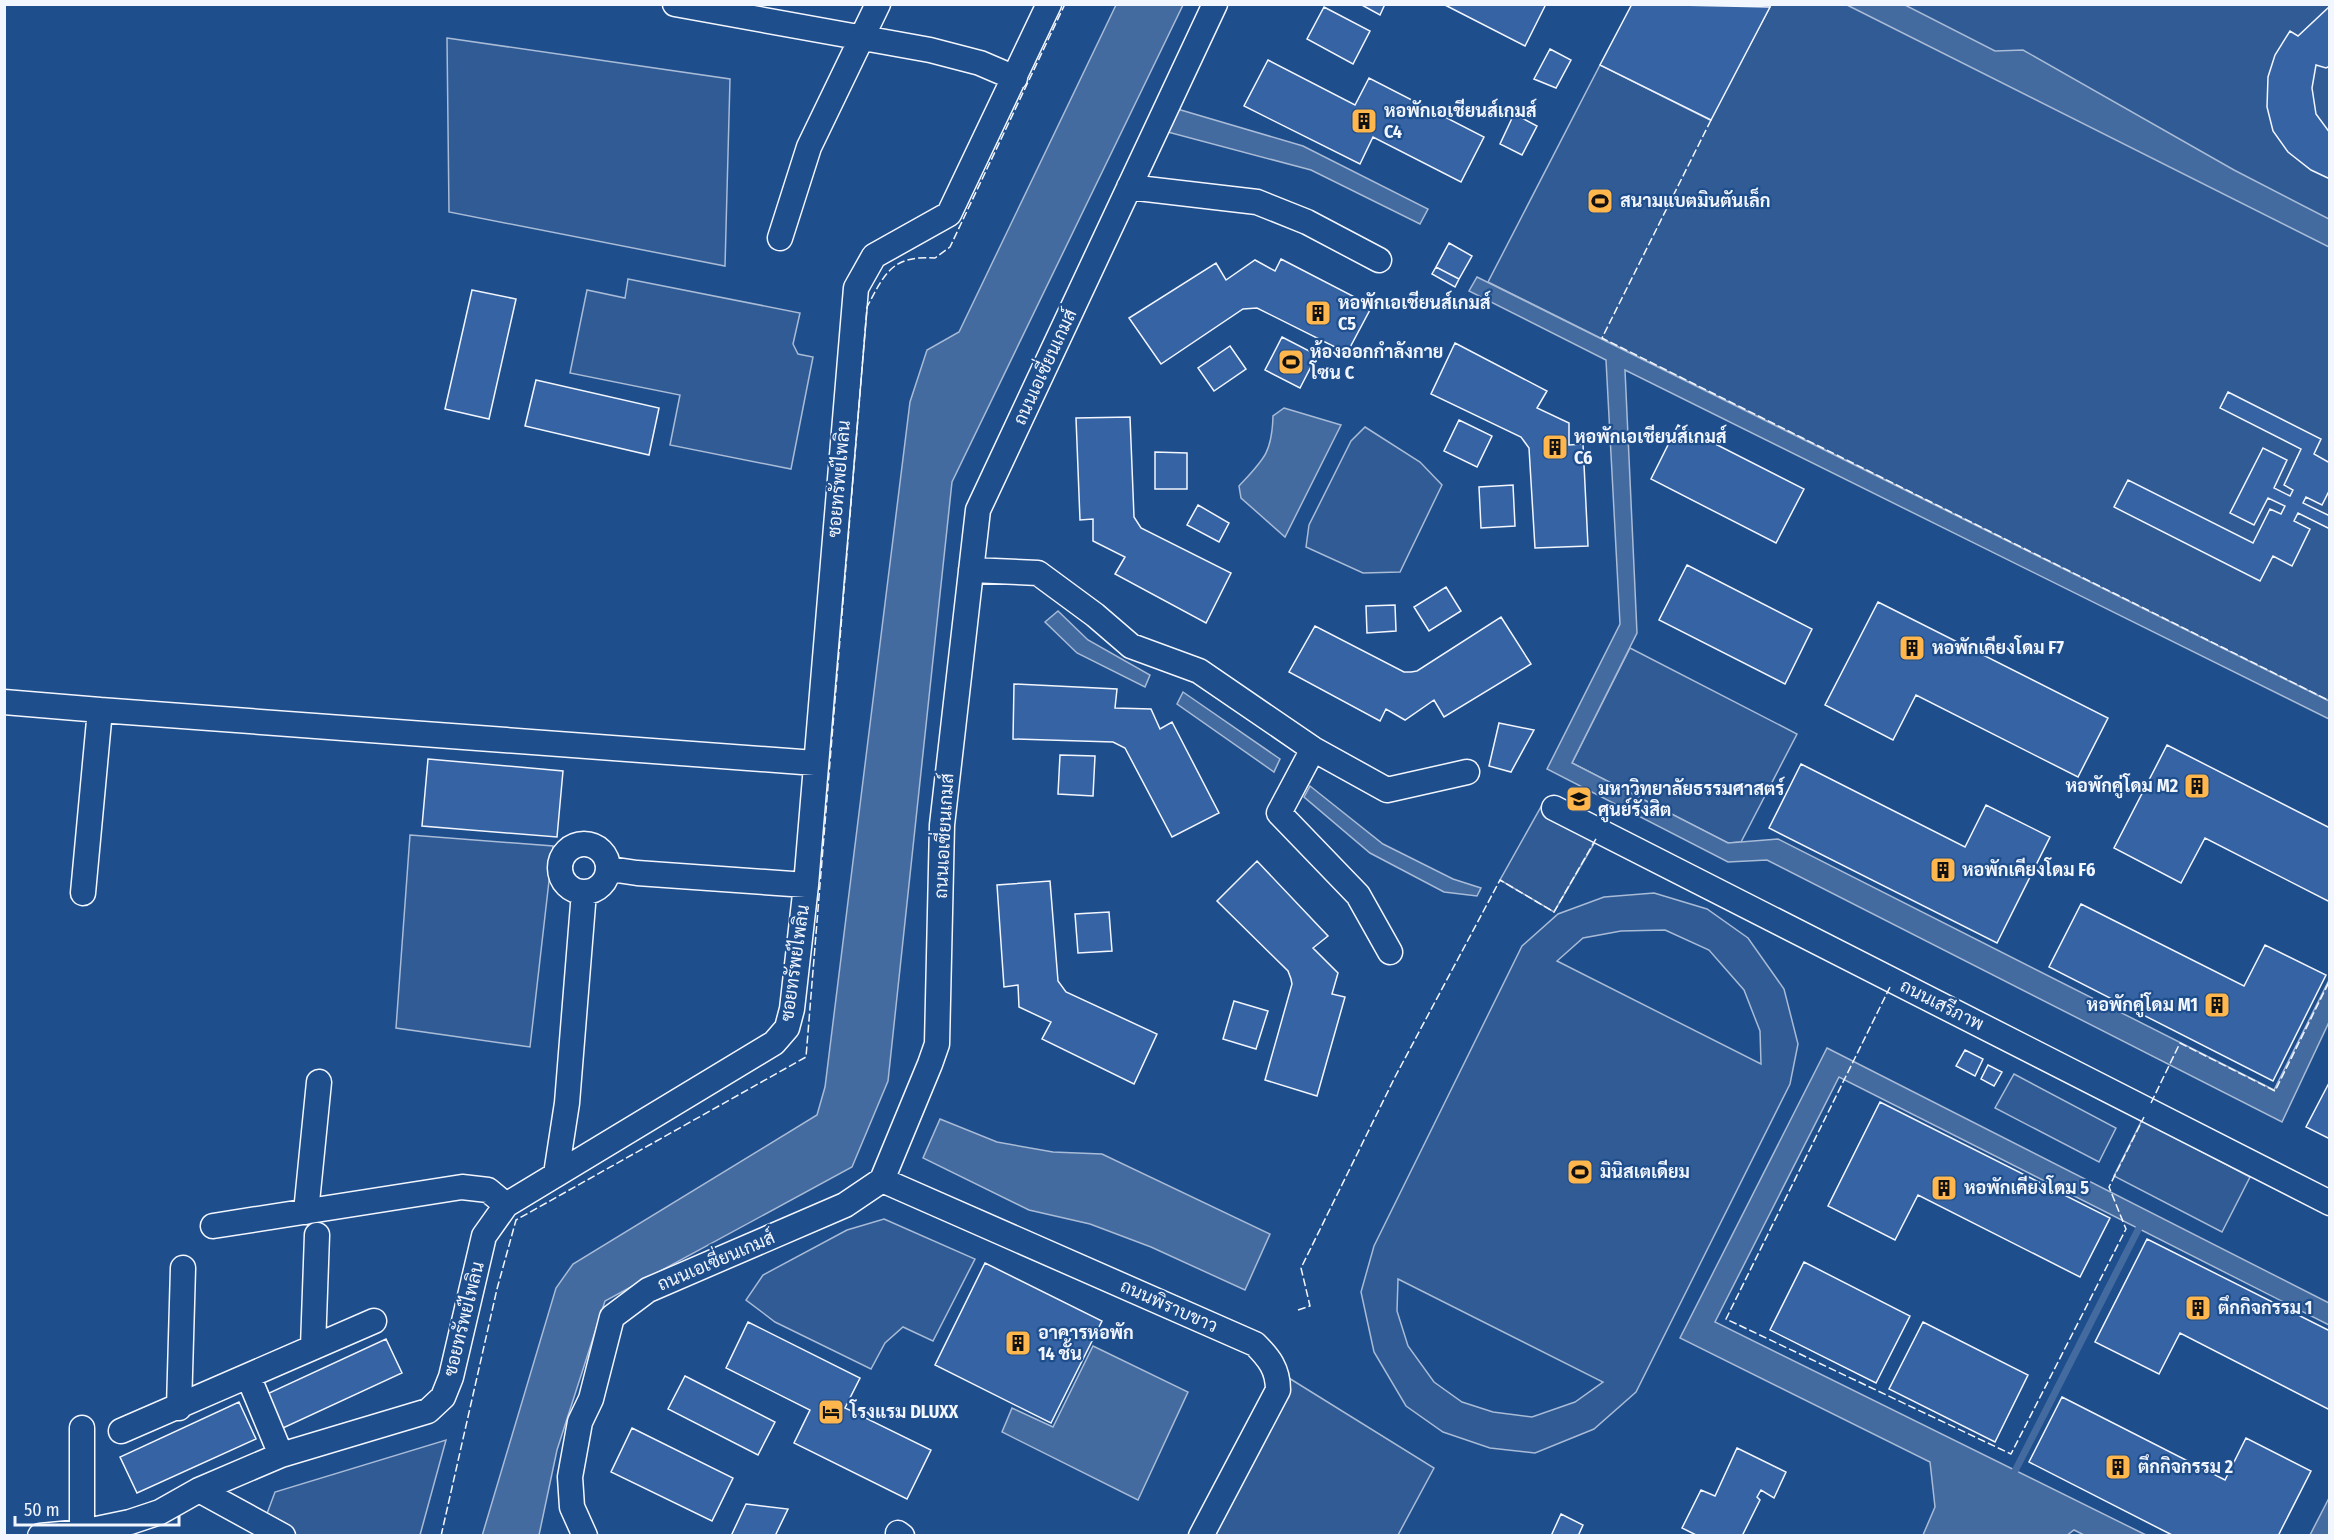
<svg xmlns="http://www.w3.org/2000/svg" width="2334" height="1540" viewBox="0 0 2334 1540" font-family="'Fira Sans Condensed',Sarabun,sans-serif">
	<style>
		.built { fill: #305b95; stroke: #a8bbd7; stroke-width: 1.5; fill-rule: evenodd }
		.water { fill: #446ba0; stroke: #a8bbd7; stroke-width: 1.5 }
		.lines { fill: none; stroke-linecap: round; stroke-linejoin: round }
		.stream { stroke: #446ba0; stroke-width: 7 }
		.building { fill: #3563a3; stroke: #f2f6ff; stroke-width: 1.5 }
		.minor-casing { stroke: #f2f6ff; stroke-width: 27 }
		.minor { stroke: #1f4e8c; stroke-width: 24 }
		.fence { stroke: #f2f6ff; stroke-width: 1.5; stroke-dasharray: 8 3; stroke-linecap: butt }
		.labels { text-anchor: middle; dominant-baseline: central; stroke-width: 4.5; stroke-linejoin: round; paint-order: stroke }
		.poi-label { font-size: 18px; font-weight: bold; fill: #f2f6ff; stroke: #1f4e8c; text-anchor: start }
		.street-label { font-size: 18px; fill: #f2f6ff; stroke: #1f4e8c }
	</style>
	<rect width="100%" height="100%" fill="#1f4e8c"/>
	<path class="built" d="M1771 5H2329V701L1488 282 1600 65 1710 120Z
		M447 38 730 79 725 266 449 212Z
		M628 279 800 313 793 344 798 354 813 357 791 469 670 445 680 395 570 373 587 290 625 298Z
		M1365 427 1420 462 1442 485 1400 572 1363 573 1306 547 1309 525 1351 441Z
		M1630 648 1797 734 1741 842 1728 843 1572 763Z
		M1542 805 1599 835 1554 912 1500 880Z
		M410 835 553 846 530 1047 396 1028Z
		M1654 893 1707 909 1748 938 1784 989 1798 1044 1790 1084 1636 1392 1594 1429 1535 1453 1490 1448 1443 1432 1406 1406 1374 1352 1361 1292 1374 1246 1522 946 1558 914 1604 897ZM1665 930 1709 950 1744 990 1760 1031 1761 1064 1557 961 1583 938 1621 931ZM1398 1279 1603 1382 1575 1402 1532 1417 1493 1412 1462 1402 1434 1382 1408 1346 1397 1311Z
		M2014 1074 2116 1128 2099 1162 1995 1108Z
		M2142 1120 2250 1177 2222 1232 2114 1176Z
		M884 1219 975 1259 933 1341 903 1327 885 1343 871 1369 775 1322 746 1300 763 1275 847 1230Z
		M1284 1375 1434 1468 1398 1535 1204 1536Z
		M446 1440 420 1535H291L265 1519 275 1492Z"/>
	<path class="water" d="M1116 5H1183L952 482 888 1081 852 1167 605 1301 557 1450 539 1535 482 1536 556 1288 573 1264 817 1115 825 1087 910 402 927 350 959 332Z
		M1847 5H1905L1995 51 2023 50 2234 170 2329 219V247Z
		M1174 108 1303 146 1428 209 1420 224 1311 170 1164 131Z
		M1477 277 2329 701V719L1625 370 1637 633 1572 763 1728 843 1778 839 2274 1090 2329 980V1022L2282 1122 1767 860 1728 862 1547 769 1620 624 1606 360 1469 291Z
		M1284 408 1341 425 1285 537 1241 498 1239 486C1264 459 1272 453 1273 416Z
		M1058 611 1088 640 1150 675 1145 687 1077 653 1045 622Z
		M1183 692 1280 759 1274 772 1177 704Z
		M1310 786 1383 844 1453 879 1481 888 1477 896 1444 892 1370 853 1304 797Z
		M1827 1048 2329 1303V1325L1839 1077 1715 1322 2146 1535H2084L2074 1530 2066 1536 1923 1535 1935 1507 1930 1462 1680 1338Z
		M940 1119 997 1142 1053 1152 1102 1154 1270 1234 1245 1290 1151 1247 1090 1224 1029 1210 923 1158Z
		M1093 1346 1188 1392 1138 1500 1002 1432 1012 1408 1053 1427Z
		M2329 1498V1535H2310Z"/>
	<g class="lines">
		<path class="stream" d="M2015 1471 2139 1228"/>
	</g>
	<path class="building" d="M1360 4H1385L1380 15Z
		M1443 4H1546L1525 46Z
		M1632 4 1770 7 1711 120 1600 65Z
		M1324 7 1370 31 1353 64 1307 39Z
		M2329 7 2330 66 2326 68 2316 65 2312 88 2316 114 2330 133V179L2311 170 2288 152 2273 131 2267 107 2268 77 2275 55 2290 31 2298 36Z
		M1550 49 1571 60 1556 88 1534 79Z
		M1268 60 1355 105 1369 78 1484 137 1461 182 1373 137 1360 164 1244 106Z
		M1514 114 1537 126 1522 155 1500 144Z
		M1449 243 1472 256 1459 279 1436 267Z
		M1281 259 1372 306 1347 353 1257 308 1243 309 1161 364 1129 318 1216 263 1226 280 1255 260 1275 271Z
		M1436 267 1459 279 1455 287 1432 274Z
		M472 290 516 299 489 419 445 409Z
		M1282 337 1317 355 1300 388 1265 370Z
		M1455 343 1547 391 1537 408 1569 423V445L1583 444 1588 546 1535 548 1529 448 1521 437 1431 394Z
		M1230 346 1246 369 1214 391 1198 368Z
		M536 380 659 408 649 455 525 426Z
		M2228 392 2321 439 2314 454 2330 463V489L2322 505 2306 497 2303 503 2330 516V529L2298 513 2294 521 2310 529 2292 566 2273 556 2260 581 2114 507 2128 480 2253 543 2270 509 2281 514 2285 506 2268 498 2254 525 2230 513 2263 448 2287 460 2274 488 2290 496 2293 490 2284 485 2301 449 2220 408Z
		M2228 392 2321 439 2314 454 2330 463V489L2322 505 2306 497 2303 503 2330 516V529L2298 513 2294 521 2310 529 2292 566 2273 556 2260 581 2114 507 2128 480 2253 543 2270 509 2281 514 2285 506 2268 498 2254 525 2230 513 2263 448 2287 460 2274 488 2290 496 2293 490 2284 485 2301 449 2220 408Z
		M1130 417 1134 517 1141 528 1231 573 1206 623 1115 574 1125 557 1093 541V519L1080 520 1076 418Z
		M1459 420 1492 436 1477 467 1444 451Z
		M1678 425 1804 489 1776 543 1651 479Z
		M1155 452 1187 453V489H1155Z
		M1513 485 1515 526 1481 528 1479 487Z
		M1198 505 1229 523 1219 542 1187 525Z
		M1687 565 1812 629 1785 684 1659 620Z
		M1446 587 1461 611 1429 631 1414 607Z
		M1878 602 2108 718 2078 777 1916 695 1893 740 1825 705Z
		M1395 605 1396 631 1367 633 1366 606Z
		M1501 617 1531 664 1444 717 1434 700 1405 720 1386 709 1380 721 1289 672 1315 626 1404 672H1411L1417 671Z
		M1014 684 1117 689 1115 708 1151 709 1160 729 1172 722 1219 813 1172 837 1125 748 1113 742 1013 739Z
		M1499 723 1534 730 1511 772 1489 766Z
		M2167 745 2330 828V902L2205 838 2181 883 2114 848Z
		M1060 755 1095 756 1093 796 1058 794Z
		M428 759 563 771 557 837 422 826Z
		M1801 764 1965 847 1986 805 2050 837 1997 943 1769 828Z
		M1257 861 1328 936 1313 948 1338 973 1332 994 1345 997 1317 1096 1265 1080 1292 984 1291 979 1288 971 1217 901Z
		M1050 881 1058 981 1066 992 1157 1034 1134 1084 1042 1039 1051 1022 1019 1007 1018 985 1004 987 997 885Z
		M2081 904 2244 986 2265 945 2326 975 2273 1081 2049 967Z
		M1109 912 1112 951 1078 953 1075 914Z
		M1234 1001 1268 1011 1256 1049 1223 1039Z
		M1965 1050 1983 1059 1975 1076 1956 1066Z
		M1988 1065 2002 1072 1994 1086 1981 1079Z
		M2330 1081V1139L2306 1127Z
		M1880 1102 2110 1218 2080 1277 1918 1195 1895 1240 1828 1206Z
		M2147 1239 2330 1331V1410L2180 1333 2159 1374 2095 1342Z
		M1804 1262 1910 1316 1876 1383 1770 1330Z
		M985 1263 1102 1321 1051 1423 935 1365Z
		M748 1322 860 1378 845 1408 931 1450 907 1499 794 1443 810 1410 726 1368Z
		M1923 1322 2028 1375 1995 1442 1889 1389Z
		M386 1339 402 1373 283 1428 267 1394Z
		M685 1376 775 1422 758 1455 668 1409Z
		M2062 1397 2225 1480 2246 1438 2311 1471 2278 1536H2174L2029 1462Z
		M239 1402 256 1439 137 1493 120 1457Z
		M632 1428 733 1478 712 1521 611 1472Z
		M1737 1448 1786 1472 1774 1498 1761 1490 1757 1497 1760 1500 1742 1536H1698L1682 1528 1701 1490 1715 1496Z
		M746 1504 788 1509 775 1536H731Z
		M1561 1514 1583 1525 1578 1536H1551Z"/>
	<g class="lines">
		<g class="minor-casing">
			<path id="minor" d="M675 4 930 50 980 63 1015 78
				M1129 187 1257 202 1307 222 1379 260
				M780 238 809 147 878 4
				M971 570 1038 573 1095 615 1131 646 1199 671 1313 749 1387 790 1467 772
				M4 702 100 710
				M1313 749 1279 813 1358 895 1390 952
				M1554 808 2330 1203
				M560 868a24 24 0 1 1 48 0a24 24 0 1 1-48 0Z
				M610 869 637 873 806 885
				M83 893 100 710 815 763
				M556 1174 567 1103 584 892
				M882 1180 1255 1344C1269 1358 1278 1369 1278 1390L1201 1536
				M306 1212 319 1082
				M213 1226 462 1187 488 1190 506 1205
				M313 1347 317 1235
				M249 1378 281 1455
				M179 1408 183 1268
				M121 1431 374 1321
				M199 1490 283 1536
				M82 1532V1428
				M898 1533 902 1536
				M40 1536 82 1532 130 1522 160 1512 199 1490 281 1455 428 1411 443 1397 451 1377 484 1236 506 1205 774 1043 787 1028 792 1009 806 885 856 288 874 256 949 214 1049 4
				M585 1536 572 1507 570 1477 580 1422 591 1399 612 1317 648 1290 845 1205 882 1180 930 1064 937 1044 942 825 978 510 1215 4"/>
		</g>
		<use href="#minor" class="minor"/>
		<path class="fence" d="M1711 120 1602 338 2330 701
			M1890 987 1726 1319 2011 1454 2126 1229 2109 1187 2144 1117
			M2151 1103 2180 1043 2275 1091 2330 980
			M1298 1310 1310 1306 1301 1268 1395 1077 1500 880 1554 912 1597 837
			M441 1536 497 1289 516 1220 806 1057 867 307C885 273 892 255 935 258L950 247 1065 4"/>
	</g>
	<defs>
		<g id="building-square" transform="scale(1.35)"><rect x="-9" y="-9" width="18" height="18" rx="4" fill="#ffb74d" stroke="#1f4e8c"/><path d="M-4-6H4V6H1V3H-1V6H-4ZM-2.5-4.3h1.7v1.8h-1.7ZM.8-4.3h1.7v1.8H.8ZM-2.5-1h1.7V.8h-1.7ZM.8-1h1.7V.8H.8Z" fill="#111"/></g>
		<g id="stadium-square" transform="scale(1.35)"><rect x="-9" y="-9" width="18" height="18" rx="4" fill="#ffb74d" stroke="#1f4e8c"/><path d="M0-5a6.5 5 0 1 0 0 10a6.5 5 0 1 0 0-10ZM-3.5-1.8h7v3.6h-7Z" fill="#111"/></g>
		<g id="university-square" transform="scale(1.35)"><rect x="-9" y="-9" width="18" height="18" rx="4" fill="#ffb74d" stroke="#1f4e8c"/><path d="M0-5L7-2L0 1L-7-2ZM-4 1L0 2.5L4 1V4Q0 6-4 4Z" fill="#111"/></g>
		<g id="hotel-square" transform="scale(1.35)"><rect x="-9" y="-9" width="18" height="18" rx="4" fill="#ffb74d" stroke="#1f4e8c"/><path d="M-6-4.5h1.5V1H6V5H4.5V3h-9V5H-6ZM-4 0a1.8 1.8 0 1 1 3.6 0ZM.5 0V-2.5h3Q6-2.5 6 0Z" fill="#111"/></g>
	</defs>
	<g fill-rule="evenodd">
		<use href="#building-square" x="1364" y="121"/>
		<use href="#stadium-square" x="1600" y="201"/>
		<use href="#building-square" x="1318" y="313"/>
		<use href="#stadium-square" x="1291" y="362"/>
		<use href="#building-square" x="1555" y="447"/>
		<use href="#building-square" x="1912" y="648"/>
		<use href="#building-square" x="2197" y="786"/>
		<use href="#university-square" x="1579" y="799"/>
		<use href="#building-square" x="1943" y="870"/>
		<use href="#building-square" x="2217" y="1005"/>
		<use href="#stadium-square" x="1580" y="1172"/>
		<use href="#building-square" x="1944" y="1188"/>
		<use href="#building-square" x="2198" y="1308"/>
		<use href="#building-square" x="1018" y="1343"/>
		<use href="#hotel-square" x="831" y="1412"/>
		<use href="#building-square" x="2118" y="1467"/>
	</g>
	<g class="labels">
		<g class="poi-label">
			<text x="1384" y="111">หอพักเอเชียนส์เกมส์<tspan x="1384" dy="21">C4</tspan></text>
			<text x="1620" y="201">สนามแบตมินตันเล็ก</text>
			<text x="1338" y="303">หอพักเอเชียนส์เกมส์<tspan x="1338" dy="21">C5</tspan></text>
			<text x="1310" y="352">ห้องออกกำลังกาย<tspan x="1310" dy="21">โซน C</tspan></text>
			<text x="1574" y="437">หอพักเอเชียนส์เกมส์<tspan x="1574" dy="21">C6</tspan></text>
			<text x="1932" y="648">หอพักเคียงโดม F7</text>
			<text x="2178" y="786" text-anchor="end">หอพักคู่โดม M2</text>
			<text x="1598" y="789">มหาวิทยาลัยธรรมศาสตร์<tspan x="1598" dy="21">ศูนย์รังสิต</tspan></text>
			<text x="1962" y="870">หอพักเคียงโดม F6</text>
			<text x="2198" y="1005" text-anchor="end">หอพักคู่โดม M1</text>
			<text x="1600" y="1172">มินิสเตเดียม</text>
			<text x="1964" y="1188">หอพักเคียงโดม 5</text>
			<text x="2218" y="1308">ตึกกิจกรรม 1</text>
			<text x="1038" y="1333">อาคารหอพัก<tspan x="1038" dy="21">14 ชั้น</tspan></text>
			<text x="850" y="1412">โรงแรม DLUXX</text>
			<text x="2138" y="1467">ตึกกิจกรรม 2</text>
		</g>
		<g class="street-label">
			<text transform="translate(1045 367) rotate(-65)">ถนนเอเซี่ยนเกมส์</text>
			<text transform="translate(839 479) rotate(-85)">ซอยทรัพย์ไพลิน</text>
			<text transform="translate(944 836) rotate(-87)">ถนนเอเซี่ยนเกมส์</text>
			<text transform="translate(795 963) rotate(-82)">ซอยทรัพย์ไพลิน</text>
			<text transform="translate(1942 1005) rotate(27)">ถนนเสรีภาพ</text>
			<text transform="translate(716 1261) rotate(-23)">ถนนเอเซี่ยนเกมส์</text>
			<text transform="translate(1169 1306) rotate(24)">ถนนพิราบขาว</text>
			<text transform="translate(464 1319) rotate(-76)">ซอยทรัพย์ไพลิน</text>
		</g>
	</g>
	<rect width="2334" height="1540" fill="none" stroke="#f2f6ff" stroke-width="12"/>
	<path d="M15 1516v9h164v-9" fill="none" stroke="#f2f6ff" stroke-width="3"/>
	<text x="24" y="1516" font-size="18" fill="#f2f6ff" stroke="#1f4e8c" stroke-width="4.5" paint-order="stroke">50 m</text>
</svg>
